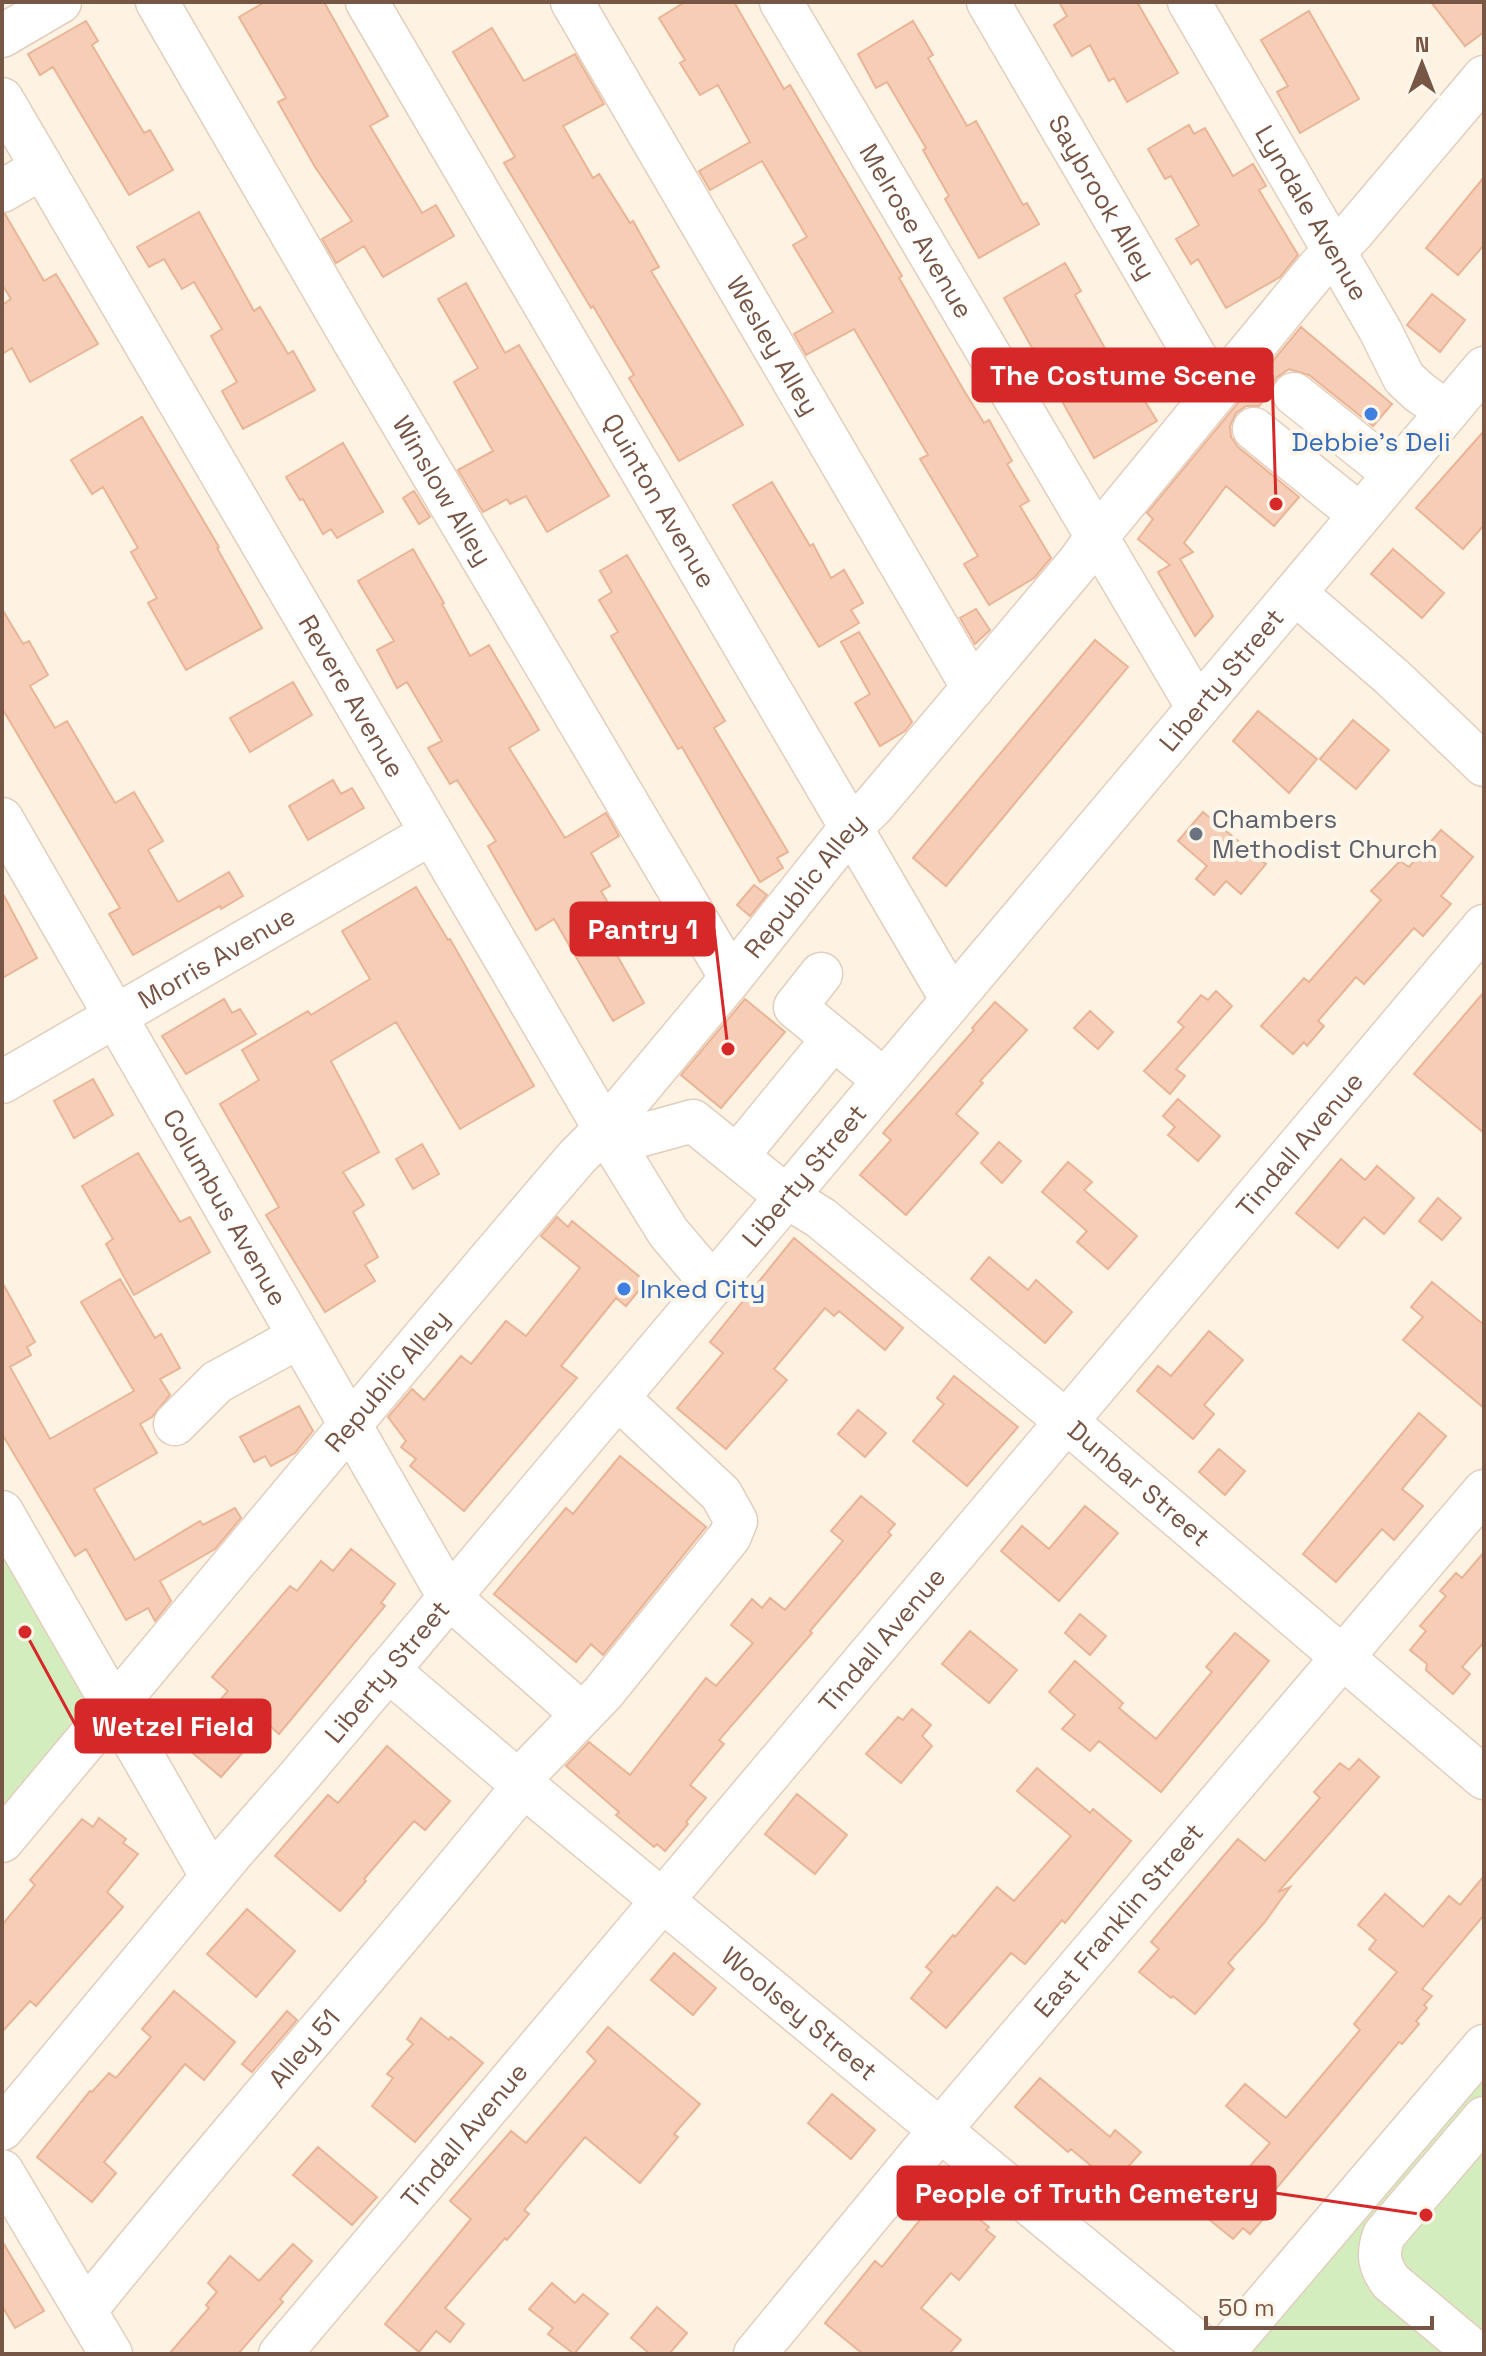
<svg xmlns="http://www.w3.org/2000/svg" width="1486" height="2356" viewBox="0 0 1486 2356" font-family="'Space Grotesk',sans-serif">
	<style>
		.green { fill: #d3edbf }
		.building { fill: #f6ceb7; stroke: #eab496; stroke-width: 2 }
		.lines { fill: none; stroke-linecap: round; stroke-linejoin: round }
		.minor-casing { stroke: #e3cebd; stroke-width: 45 }
		.minor { stroke: #fff; stroke-width: 42 }
		.shop-dot { fill: #3f7fe0; stroke: #fff6ea; stroke-width: 3 }
		.worship-dot { fill: #6b7280; stroke: #fff6ea; stroke-width: 3 }
		.labels { text-anchor: middle; dominant-baseline: central; stroke-width: 8; stroke-linejoin: round; paint-order: stroke }
		.street-label { font-size: 26px; fill: #785646; stroke: #fff6ea }
		.shop-label { font-size: 26px; fill: #366cbe; stroke: #fff6ea }
		.worship-label { font-size: 26px; fill: #5b616d; stroke: #fff6ea; text-anchor: start }
		.leader { fill: none; stroke: #d62828; stroke-width: 3 }
		.callout-dot { fill: #d62828; stroke: #fff6ea; stroke-width: 3 }
		.callout { fill: #d62828; stroke: #d62828; stroke-width: 3 }
		.callout-label { font-size: 28px; text-anchor: middle; font-weight: bold; fill: #fff }
	</style>
	<rect width="100%" height="100%" fill="#fef2e2"/>
	<path class="green" d="M2 1551 95 1712 2 1822Z
		M1484 2075V2354H1251Z"/>
	<path class="building" d="M265 2H324L388 116 370 126 422 213 436 205 454 236 383 277 364 246 336 263 322 239 352 221 315 167 278 102 286 98 239 17Z
		M685 2H734L784 89 790 85 902 276 899 278 963 389 984 423 989 420 1012 461 1007 464 1029 501 1020 506 1051 558 1034 578 989 605 964 564 978 556 920 459 928 455 854 329 806 355 794 334 833 312 793 245 807 237 762 161 710 190 699 171 750 142 718 85 700 95 680 63 685 60 659 18Z
		M1059 2H1137L1178 73 1127 102 1114 78 1109 81 1090 45 1072 56 1054 25 1067 16Z
		M1431 2H1484V32L1465 46Z
		M1309 11 1359 99 1300 133 1277 92 1288 86 1261 40Z
		M86 21 98 41 92 45 144 133 150 130 173 170 129 195 53 67 40 75 28 54Z
		M913 21 933 55 928 58 967 126 976 121 1023 205 1027 203 1039 224 979 258 945 199 949 196 923 150 926 148 887 82 876 88 858 54Z
		M492 28 524 81 575 54 604 104 563 126 593 178 599 174 630 223 633 221 659 267 651 271 743 425 679 461 629 378 634 375 593 306 591 308 504 163 515 157 453 52Z
		M1189 125 1194 134 1205 128 1233 176 1253 164 1266 186 1259 190 1298 255 1280 277 1226 308 1198 259 1191 264 1176 239 1199 225 1171 176 1165 179 1148 149Z
		M1484 177V245L1458 275 1426 248Z
		M199 212 254 311 260 307 288 354 293 351 315 390 243 429 222 391 237 382 211 336 222 329 194 282 182 289 164 259 149 267 137 247Z
		M5 214 44 281 56 274 98 344 30 382 12 348 2 354V305L11 299 2 284V215Z
		M1065 263 1081 291 1075 295 1116 368 1122 364 1157 421 1094 458 1004 298Z
		M466 283 505 353 519 345 609 496 547 532 526 496 510 504 507 499 483 512 458 470 493 451 454 382 478 368 438 299Z
		M1432 294 1465 320 1440 352 1407 325Z
		M1301 327 1392 404 1373 426 1309 375 1289 369 1276 378 1270 392 1259 406H1246L1236 413 1230 426 1231 437 1238 447 1299 497 1274 526 1226 486 1184 543 1193 552 1180 559 1213 616 1195 636 1158 572 1170 565 1138 539 1153 519 1147 513Z
		M142 417 219 547 217 548 262 628 186 670 148 603 157 598 131 552 138 548 103 487 92 494 71 460Z
		M1484 431V525L1463 549 1416 508Z
		M343 443 383 512 337 538 331 529 323 534 303 499 300 500 286 477Z
		M772 482 810 546 813 544 831 578 844 570 863 603 851 610 859 623 819 647 733 505Z
		M414 491 430 517 419 524 403 498Z
		M413 549 444 603 442 604 470 656 489 645 539 730 509 748 565 838 606 813 619 836 591 853 610 886 601 891 618 920 602 929 644 1003 613 1021 554 919 536 930 488 846 496 841 457 780 450 784 428 748 442 741 407 682 397 688 377 650 394 641 358 581Z
		M1393 549 1444 593 1422 618 1371 574Z
		M627 555 725 721 714 728 788 852 777 858 783 868 760 882 682 747 678 749 611 636 618 632 599 600 612 592 600 571Z
		M2 609 23 644 29 641 48 675 30 686 55 728 67 721 115 803 134 792 163 841 148 850 178 902 229 872 243 896 221 909 220 906 133 955 109 914 120 908 2 708Z
		M976 609 990 630 975 644 960 618Z
		M859 632 912 722 905 731 880 746 855 703 870 694 841 642Z
		M1095 640 1128 667 946 886 913 858Z
		M293 682 312 715 250 752 230 718Z
		M1258 711 1317 759 1289 793 1233 741Z
		M1353 720 1389 750 1356 789 1320 759Z
		M333 780 341 794 352 788 364 808 308 840 289 806Z
		M1203 812 1266 864 1241 894 1226 881 1214 895 1196 879 1207 866 1178 841Z
		M1441 830 1473 857 1441 896 1451 904 1423 936 1414 928 1364 984 1356 977 1318 1021 1324 1026 1307 1046 1304 1042 1293 1054 1261 1026 1304 978 1309 982 1381 900 1371 891 1400 861 1409 867Z
		M754 885 767 895 750 916 737 905Z
		M416 887 448 940 450 939 534 1086 460 1129 396 1022 331 1061 379 1152 343 1172 364 1205 353 1212 378 1257 365 1265 375 1281 325 1312 266 1215 279 1207 220 1104 259 1080 242 1050 308 1011 311 1015 370 979 342 931Z
		M2 892 37 958 2 978Z
		M1216 991 1232 1006 1176 1069 1185 1076 1170 1094 1144 1071 1184 1027 1178 1022 1201 995 1208 1000Z
		M1484 992V1133L1414 1074Z
		M224 999 232 1013 240 1009 256 1034 186 1074 162 1036Z
		M745 999 785 1032 721 1108 681 1075Z
		M995 1002 1027 1030 980 1081 983 1083 956 1114 978 1133 906 1215 860 1175 891 1140 883 1133 974 1030 972 1028Z
		M1090 1011 1113 1032 1098 1049 1074 1028Z
		M93 1079 113 1115 74 1138 54 1101Z
		M1178 1099 1220 1136 1198 1161 1168 1135 1175 1127 1163 1116Z
		M999 1142 1021 1161 1002 1183 981 1163Z
		M422 1144 439 1174 413 1189 396 1159Z
		M138 1153 180 1222 190 1217 210 1252 134 1295 106 1244 113 1239 82 1186Z
		M1341 1159 1365 1180 1377 1166 1414 1198 1384 1234 1364 1217 1338 1248 1296 1213Z
		M1068 1162 1092 1182 1084 1190 1137 1236 1108 1269 1077 1242 1087 1231 1042 1192Z
		M1438 1198 1461 1218 1442 1240 1419 1221Z
		M557 1217 568 1227 572 1221 646 1282 626 1306 616 1298 561 1366 577 1378 464 1511 410 1466 416 1459 401 1447 406 1441 388 1417 412 1389 424 1400 461 1356 471 1364 506 1321 526 1336 580 1268 541 1236Z
		M794 1238 903 1328 885 1350 839 1311 834 1316 825 1308 774 1369 787 1380 726 1449 677 1408 723 1353 710 1342Z
		M989 1257 1028 1290 1036 1280 1072 1312 1045 1343 971 1279Z
		M120 1279 155 1338 161 1334 180 1368 160 1379 170 1395 152 1417 140 1424 157 1453 94 1489 135 1560 200 1521 203 1525 235 1508 241 1518 215 1549 160 1581 171 1601 155 1621 148 1608 126 1620 86 1549 75 1556 2 1434V1282L35 1342 27 1347 31 1355 10 1367 50 1439 134 1391 81 1302Z
		M1432 1282 1484 1325V1408L1403 1340 1423 1317 1411 1307Z
		M1209 1331 1243 1360 1204 1405 1214 1414 1193 1439 1137 1391 1158 1366 1171 1376Z
		M954 1376 1018 1427 967 1486 913 1441 944 1404 937 1398Z
		M299 1406 313 1431 295 1453 271 1466 265 1456 254 1462 240 1437Z
		M858 1410 886 1433 865 1457 838 1434Z
		M1419 1413 1446 1436 1402 1489 1423 1506 1394 1540 1382 1529 1336 1582 1303 1554Z
		M1219 1449 1245 1471 1225 1495 1199 1472Z
		M620 1456 706 1527 603 1655 591 1644 576 1662 494 1594 566 1508 573 1514Z
		M861 1496 895 1524 888 1532 891 1535 810 1631 812 1633 719 1740 724 1744 690 1785 706 1798 686 1822 688 1824 665 1851 657 1844 654 1847 616 1815 619 1812 566 1766 589 1742 630 1775 706 1678 716 1686 753 1643 731 1625 752 1599 762 1608 770 1598 785 1610 843 1541 831 1531Z
		M1085 1506 1118 1533 1059 1601 1001 1551 1022 1526 1049 1549Z
		M351 1549 395 1584 381 1603 385 1606 279 1734 268 1724 221 1777 182 1744 228 1691 212 1677 290 1586 297 1591 321 1561 333 1571Z
		M1484 1552V1642L1462 1667 1470 1674 1453 1694 1426 1670 1427 1664 1410 1650 1426 1631 1420 1626 1446 1596 1440 1591 1456 1573 1462 1578Z
		M1080 1614 1106 1636 1090 1655 1065 1633Z
		M970 1631 1017 1670 989 1703 942 1664Z
		M1235 1633 1269 1661 1161 1792 1099 1741 1090 1751 1062 1729 1075 1715 1049 1692 1075 1661 1123 1703 1119 1708 1156 1739 1212 1672 1206 1667Z
		M912 1709 931 1725 922 1736 932 1746 901 1783 866 1754 898 1717 903 1720Z
		M387 1746 450 1801 425 1830 414 1821 364 1879 366 1881 340 1911 275 1856 328 1795 338 1803Z
		M1359 1759 1379 1777 1278 1892 1290 1887 1264 1923 1228 1963 1234 1969 1195 2014 1173 1996 1171 1998 1139 1972 1159 1949 1151 1942 1238 1839 1265 1861 1320 1798 1314 1792 1340 1763 1349 1770Z
		M1037 1768 1090 1813 1093 1809 1131 1841 1065 1923 1062 1920 1025 1964 1011 1953 946 2028 911 1998 932 1972 926 1967 953 1935 955 1937 997 1887 1014 1901 1071 1836 1017 1791Z
		M797 1794 847 1835 815 1874 765 1834Z
		M99 1818 126 1839 123 1843 138 1854 107 1892 123 1907 36 2006 30 2001 2 2032V1925L35 1885 30 1880 82 1819 93 1827Z
		M1484 1876V1915L1422 1989 1432 1996 1424 2005 1427 2008 1416 2021 1419 2024 1402 2044 1399 2042 1259 2209 1267 2215 1250 2234 1243 2228 1233 2239 1206 2217 1270 2143 1226 2106 1245 2084 1286 2118 1360 2030 1354 2024 1397 1972 1369 1949 1376 1940 1358 1925 1385 1894 1423 1927 1449 1896 1460 1905Z
		M247 1909 295 1951 256 1997 207 1954Z
		M674 1953 716 1988 693 2015 651 1980Z
		M174 1991 235 2042 204 2080 185 2064 104 2162 116 2173 92 2202 37 2157 90 2091 92 2092 109 2073 116 2078 151 2037 142 2029Z
		M287 2011 297 2020 252 2072 242 2064Z
		M421 2018 449 2040 451 2037 483 2063 415 2142 372 2106 393 2078 387 2074 413 2044 407 2039Z
		M608 2027 700 2104 674 2134 678 2137 640 2183 585 2137 524 2210 529 2214 507 2240 505 2238 445 2308 464 2324 450 2342 436 2331 419 2352 385 2324 471 2219 450 2201 511 2131 526 2143 596 2061 587 2052Z
		M1040 2078 1110 2137 1115 2130 1141 2152 1113 2184 1071 2149 1068 2152 1015 2107Z
		M832 2094 875 2130 851 2159 808 2123Z
		M318 2147 377 2197 352 2225 293 2175Z
		M937 2185 989 2227 986 2230 995 2237 959 2280 951 2273 921 2308 961 2340 949 2354H863L825 2323 875 2261 882 2267 928 2210 921 2204Z
		M2 2241 44 2311 15 2328 2 2306Z
		M293 2244 312 2261 280 2299 283 2302 238 2354H169L209 2308 206 2305 217 2292 208 2283 230 2256 259 2281Z
		M552 2283 575 2303 583 2294 608 2314 574 2354 548 2334 553 2328 529 2309Z
		M657 2307 687 2333 669 2354H650L631 2338Z"/>
	<g class="lines">
		<g class="minor-casing">
			<g id="minor">
				<path id="s1" d="M157 2 349 333 731 978"/>
				<path id="s2" d="M367 2 952 1000"/>
				<path id="s3" d="M572 2 973 688"/>
				<path id="s4" d="M781 2 1198 708"/>
				<path id="s5" d="M988 2 1216 392"/>
				<path id="s6" d="M1189 2 1380 330 1404 378 1419 392 1447 412"/>
				<path d="M2 36 60 2"/>
				<path id="s7" d="M2 99 613 1143 668 1232 713 1285"/>
				<path d="M2 191 42 168"/>
				<path d="M1294 394 1394 474"/>
				<path d="M1254 429 1360 515"/>
				<path d="M1295 593 1392 677 1484 765"/>
				<path id="s8" d="M2 819 449 1597 582 1714"/>
				<path d="M821 974 795 1007 884 1080"/>
				<path id="s9" d="M2 1082 430 834"/>
				<path id="s10" d="M613 1143 693 1121 787 1197 821 1218 1067 1422 1484 1778"/>
				<path d="M738 1155 833 1039"/>
				<path d="M175 1424 217 1382 299 1337"/>
				<path d="M2 1512 212 1877"/>
				<path id="s11" d="M388 1670 518 1781 1211 2354"/>
				<path d="M518 1781 603 1693 730 1536 736 1521 721 1494 618 1398"/>
				<path id="s12" d="M2 1841C193 1613 383 1383 577 1157L605 1129 731 978 852 826 873 806 1078 563 1096 538 1318 268 1353 232 1484 77"/>
				<path id="s13" d="M2 2129 231 1854 295 1781 1484 368"/>
				<path d="M2 2171 111 2354"/>
				<path id="s14" d="M85 2311C228 2133 381 1963 524 1785"/>
				<path id="s15" d="M280 2354 1484 926"/>
				<path id="s16" d="M755 2354 939 2131 1484 1491"/>
				<path d="M1222 2354 1484 2046"/>
				<path d="M1477 2354 1391 2282C1379 2266 1377 2254 1384 2235L1484 2118"/>
			</g>
		</g>
		<use href="#minor" class="minor"/>
	</g>
	<g class="shop-dot">
		<circle cx="1371" cy="414" r="8"/>
		<circle cx="624" cy="1289" r="8"/>
	</g>
	<circle class="worship-dot" cx="1196" cy="834" r="8"/>
	<g class="labels">
		<g class="street-label">
			<text stroke="none"><textPath href="#s5" startOffset="226">Saybrook Alley</textPath></text>
			<text stroke="none"><textPath href="#s6" startOffset="244">Lyndale Avenue</textPath></text>
			<text stroke="none"><textPath href="#s4" startOffset="266">Melrose Avenue</textPath></text>
			<text stroke="none"><textPath href="#s3" startOffset="398">Wesley Alley</textPath></text>
			<text stroke="none"><textPath href="#s1" startOffset="566">Winslow Alley</textPath></text>
			<text stroke="none"><textPath href="#s2" startOffset="578">Quinton Avenue</textPath></text>
			<text stroke="none"><textPath href="#s13" startOffset="1894">Liberty Street</textPath></text>
			<text stroke="none"><textPath href="#s7" startOffset="692">Revere Avenue</textPath></text>
			<text stroke="none"><textPath href="#s12" startOffset="1248">Republic Alley</textPath></text>
			<text stroke="none"><textPath href="#s9" startOffset="248">Morris Avenue</textPath></text>
			<text stroke="none"><textPath href="#s15" startOffset="1582">Tindall Avenue</textPath></text>
			<text stroke="none"><textPath href="#s13" startOffset="1246">Liberty Street</textPath></text>
			<text stroke="none"><textPath href="#s8" startOffset="448">Columbus Avenue</textPath></text>
			<text stroke="none"><textPath href="#s12" startOffset="600">Republic Alley</textPath></text>
			<text stroke="none"><textPath href="#s10" startOffset="658">Dunbar Street</textPath></text>
			<text stroke="none"><textPath href="#s15" startOffset="934">Tindall Avenue</textPath></text>
			<text stroke="none"><textPath href="#s13" startOffset="598">Liberty Street</textPath></text>
			<text stroke="none"><textPath href="#s16" startOffset="566">East Franklin Street</textPath></text>
			<text stroke="none"><textPath href="#s11" startOffset="536">Woolsey Street</textPath></text>
			<text stroke="none"><textPath href="#s14" startOffset="342">Alley 51</textPath></text>
			<text stroke="none"><textPath href="#s15" startOffset="286">Tindall Avenue</textPath></text>
		</g>
		<g class="shop-label">
			<text x="1371" y="442">Debbie's Deli</text>
			<text x="640" y="1289" text-anchor="start">Inked City</text>
		</g>
		<g class="worship-label">
			<text x="1212" y="819">Chambers<tspan x="1212" dy="30">Methodist Church</tspan></text>
		</g>
	</g>
	<path class="leader" d="M1276 504L1272 375M728 1049L714 929M25 1632L76 1726M1426 2215L1275 2193"/>
	<g class="callout-dot">
		<circle cx="1276" cy="504" r="8"/>
		<circle cx="728" cy="1049" r="8"/>
		<circle cx="25" cy="1632" r="8"/>
		<circle cx="1426" cy="2215" r="8"/>
	</g>
	<g class="callout">
		<rect x="973" y="349" width="299" height="52" rx="8"/>
		<rect x="571" y="903" width="143" height="52" rx="8"/>
		<rect x="76" y="1700" width="194" height="52" rx="8"/>
		<rect x="898" y="2167" width="377" height="52" rx="8"/>
	</g>
	<g class="callout-label">
		<text x="1123" y="385">The Costume Scene</text>
		<text x="643" y="939">Pantry 1</text>
		<text x="173" y="1736">Wetzel Field</text>
		<text x="1087" y="2203">People of Truth Cemetery</text>
	</g>
	<rect width="1486" height="2356" fill="none" stroke="#785646" stroke-width="8"/>
	<g transform="translate(1422 64)" stroke="#fff6ea" stroke-width="6" paint-order="stroke">
	<path d="M0-6L14 30L0 20L-14 30Z" fill="#785646"/>
	<text y="-12" font-size="22" font-weight="bold" text-anchor="middle" fill="#785646">N</text>
	</g>
	<path d="M1206 2316v12h226v-12" fill="none" stroke="#785646" stroke-width="4"/>
	<text x="1218" y="2316" font-size="24" fill="#785646" stroke="#fff6ea" stroke-width="6" paint-order="stroke">50 m</text>
</svg>
